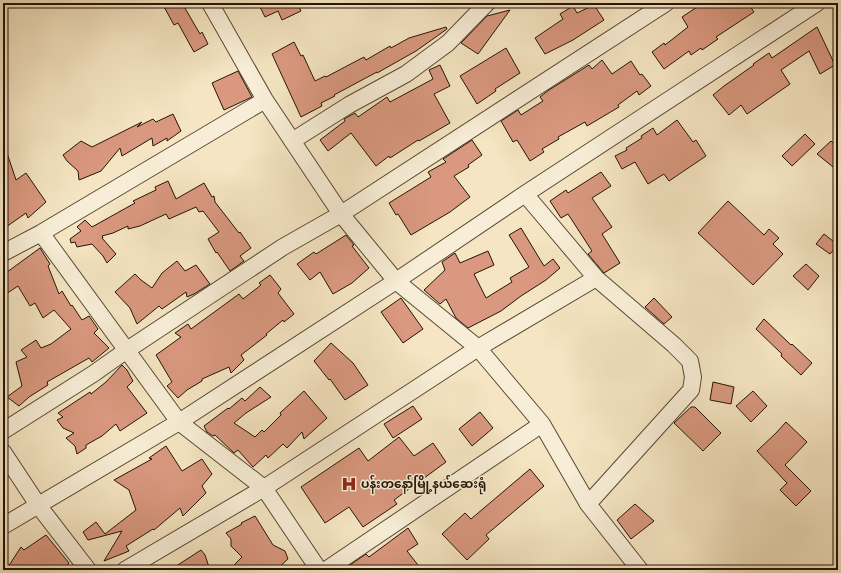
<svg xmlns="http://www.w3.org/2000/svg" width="841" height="573" viewBox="0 0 841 573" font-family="'IM FELL French Canon','Noto Sans Myanmar',serif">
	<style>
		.building { fill: #d9987f; stroke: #241406 }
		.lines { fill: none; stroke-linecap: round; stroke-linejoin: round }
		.street-casing { stroke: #584835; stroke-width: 18 }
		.street { stroke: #f8eed7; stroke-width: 16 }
		.labels { text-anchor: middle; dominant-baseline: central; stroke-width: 3; stroke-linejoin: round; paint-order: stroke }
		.poi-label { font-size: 12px; font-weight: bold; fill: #241406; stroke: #f8eed7; text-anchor: start }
	</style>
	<rect width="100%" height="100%" fill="#f5e5c2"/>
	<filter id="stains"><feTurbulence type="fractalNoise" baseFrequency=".005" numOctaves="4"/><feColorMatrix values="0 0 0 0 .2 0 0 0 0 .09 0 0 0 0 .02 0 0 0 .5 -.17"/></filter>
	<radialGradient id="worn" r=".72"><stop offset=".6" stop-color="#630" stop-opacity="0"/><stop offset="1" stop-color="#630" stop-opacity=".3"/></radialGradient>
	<path class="building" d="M162 3H182L200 34 202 32 208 44 194 52 178 23 174 25Z
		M258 3H297L301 11 282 20 278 11 265 17Z
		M703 3H748L754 12 716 37 718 39 702 50 701 48 691 55 689 51 664 69 652 52 664 43 665 45 688 27 682 17Z
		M594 5 604 20 573 40 545 54 535 38 563 19 560 14 573 6 577 13Z
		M510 10 478 54 461 43 487 16Z
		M446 27 447 29 416 51 377 73V72L334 95 335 96 321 103 322 106 301 117 272 54 294 42 301 56 303 55 315 81 325 76 326 77 364 57 366 60 390 46 391 48 409 38Z
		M817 27 835 65 820 74 809 51 781 70 790 84 747 114 741 105 729 115 713 95 724 86 754 65 753 64 769 53 772 58Z
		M506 48 520 73 495 89 496 91 477 104 460 76Z
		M602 60 612 74 631 61 640 75 642 74 651 86 639 95 637 91 618 105 619 107 587 126 585 122 558 137 559 139 542 149 544 152 530 161 517 140 513 142 501 121 518 110 521 115 543 101 540 97 549 90 589 65 592 69Z
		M440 65 450 86 434 94 450 123 419 141 418 140 390 158 389 156 376 166 351 133 328 151 320 140 345 121 344 119 355 113 358 117 387 97 390 102 433 79 429 70Z
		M238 71 252 97 224 110 212 83Z
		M173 114 181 131 167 141V138L153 146 152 138 122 156 120 148 101 171 79 180 78 171 67 161 63 155 81 141 92 147 142 122 137 127 153 119 156 122Z
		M677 120 693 142 696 140 706 156 669 181 664 174 648 184 635 162 622 169 615 156 627 150 626 148 642 138 641 136 653 128 657 135Z
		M805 134 815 144 792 166 782 156Z
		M472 140 482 155 468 165 469 167 454 176 470 197 450 212 411 235 398 214 396 215 389 203 431 177 428 172 446 162 443 159Z
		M831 141 838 147V171L817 154Z
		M3 147H5L16 180 26 173 46 202 28 218 26 213 6 227V217L3 216Z
		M601 172 611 186 592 198 612 227 602 234 620 263 604 273 588 254 592 251 568 214 561 218 550 201 566 190 568 193Z
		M168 181 176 199 204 183 212 197 214 196 215 202 239 233 240 232 251 248 240 256 244 261 230 271 217 252 216 253 208 239 219 232 203 211 199 212 196 207 169 219 166 214 140 226 128 229V226L113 233 102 236 103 238H102L116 254 107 263 103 256 92 244 77 247 75 242 71 243 70 239 81 231 77 227 85 220 92 227 135 203 133 201 156 190 155 187Z
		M728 201 764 235 769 229 779 238 773 244 783 254 753 285 698 233Z
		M521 228 544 266 553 259 560 268 546 280 521 296 501 311 468 328 456 318 446 299 440 304 424 290 445 270 442 262 455 253 460 263 488 251 494 265 474 274 486 298 512 282 510 278 529 267 509 235Z
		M824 234 838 245 830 254 816 244Z
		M346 235 354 245 352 246 369 268 352 283 333 294 320 272 310 280 297 264 314 252 316 254Z
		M40 248 50 264 48 266 59 294 62 291 71 306 72 305 82 320 89 316 98 329 94 333 109 348 92 362 89 358 47 382 48 385 29 397 19 406 7 397 22 386 16 362 27 357 21 350 36 340 41 348 51 344 71 329 54 310 43 318 35 303 30 306 18 286 3 296V275Z
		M177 261 185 271 196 265 210 284 194 294 187 297 186 292 162 309 159 306 137 324 130 308 115 292 135 274 142 281 141 280 152 288 162 273Z
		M806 264 819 276 808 290 793 276Z
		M270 275 281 289 278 293 294 314 284 322 283 320 266 334 267 335 241 355 244 360 231 373 229 367 202 379V381L187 390 178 398 167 386 172 382 156 355 181 337 175 333 188 324 191 329 239 294 243 299 261 285 259 283Z
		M401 298 423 329 403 343 381 312Z
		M654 298 672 317 664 324 645 307Z
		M764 319 791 345 792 344 812 363 801 375 781 356 782 354 756 329Z
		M331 343 353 363 368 385 345 400 330 379 329 380 314 361Z
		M122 365 127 370 133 381 127 387 147 413 120 431 116 424 102 436 86 445V448L77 454 75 446 66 438 74 433 63 428 57 420 63 417 58 413 90 392 91 394 106 382Z
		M713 382 734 387 731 404 710 400Z
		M260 387 271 397 246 413 234 423 255 437 262 430 264 432 281 415 280 413 304 391 327 418 304 439 302 432 287 448 283 444 268 458 266 455 253 467 238 450 234 453 215 435 213 436 207 432 204 426 228 408 229 409 242 398 245 401Z
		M753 391 767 406 751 422 736 406Z
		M413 406 422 419 393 438 384 424Z
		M691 407H695L721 433 703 451 674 423Z
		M480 412 493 428 472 446 459 429Z
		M786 422 807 442 785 465 811 491 796 506 780 490 787 483 757 451 776 433Z
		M399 437 414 456 433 443 446 462 394 500 397 504 363 527 349 507 325 523 301 487 359 448 368 461Z
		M166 446 182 471 202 459 212 474 202 486 206 493 183 516 180 508 154 530 153 529 126 546 129 551 104 561 122 531 88 540 83 532 96 522 105 534 136 510 129 490 114 480 152 459 149 458Z
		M530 469 544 486 486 535 489 539 467 560 442 534 465 513 471 519Z
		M635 504 654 521 631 539 617 520Z
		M255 516 273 545 285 551 288 559 276 570H229L242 557 231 546V539L226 533 242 524 241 523Z
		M408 528 418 544 407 551 422 570H350L347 567 366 554 369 557Z
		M46 535 69 563 63 570H6L21 547 24 550Z
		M201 550 205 555 210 570H170Z"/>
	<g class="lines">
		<g class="street-casing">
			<path id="street" d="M210 3 265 100 341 214 396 281 478 348 542 424 588 504 640 570
				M292 141 349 105 406 74 448 43 487 3
				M525 194 596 278 674 345 690 361 693 377 691 390 588 504
				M41 233 179 422 264 488 319 570
				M3 253 41 233 265 100
				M3 431 93 374 127 350 283 247 341 214 666 3
				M3 452 38 505 88 570
				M3 526 179 422 396 281 525 194 817 3
				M125 570 264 488 478 348 596 278
				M326 570 542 424"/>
		</g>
		<use href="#street" class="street"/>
	</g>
	<defs>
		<g id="hospital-bare" transform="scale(1.2)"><path d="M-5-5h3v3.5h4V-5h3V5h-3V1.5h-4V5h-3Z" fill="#8f2418" stroke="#f8eed7" stroke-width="2.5" paint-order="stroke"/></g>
	</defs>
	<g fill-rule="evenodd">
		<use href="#hospital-bare" x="349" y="484"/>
	</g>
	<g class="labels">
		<g class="poi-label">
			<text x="361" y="484">ပန်းတနော်မြို့နယ်ဆေးရုံ</text>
		</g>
	</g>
	<rect width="841" height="573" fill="none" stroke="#f5e5c2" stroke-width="16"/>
	<rect x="4" y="4" width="833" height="565" fill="none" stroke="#241406" stroke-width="2"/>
	<rect x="8" y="8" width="825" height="557" fill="none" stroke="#241406"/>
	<rect width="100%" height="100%" filter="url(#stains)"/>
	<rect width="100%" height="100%" fill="url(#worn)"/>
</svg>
